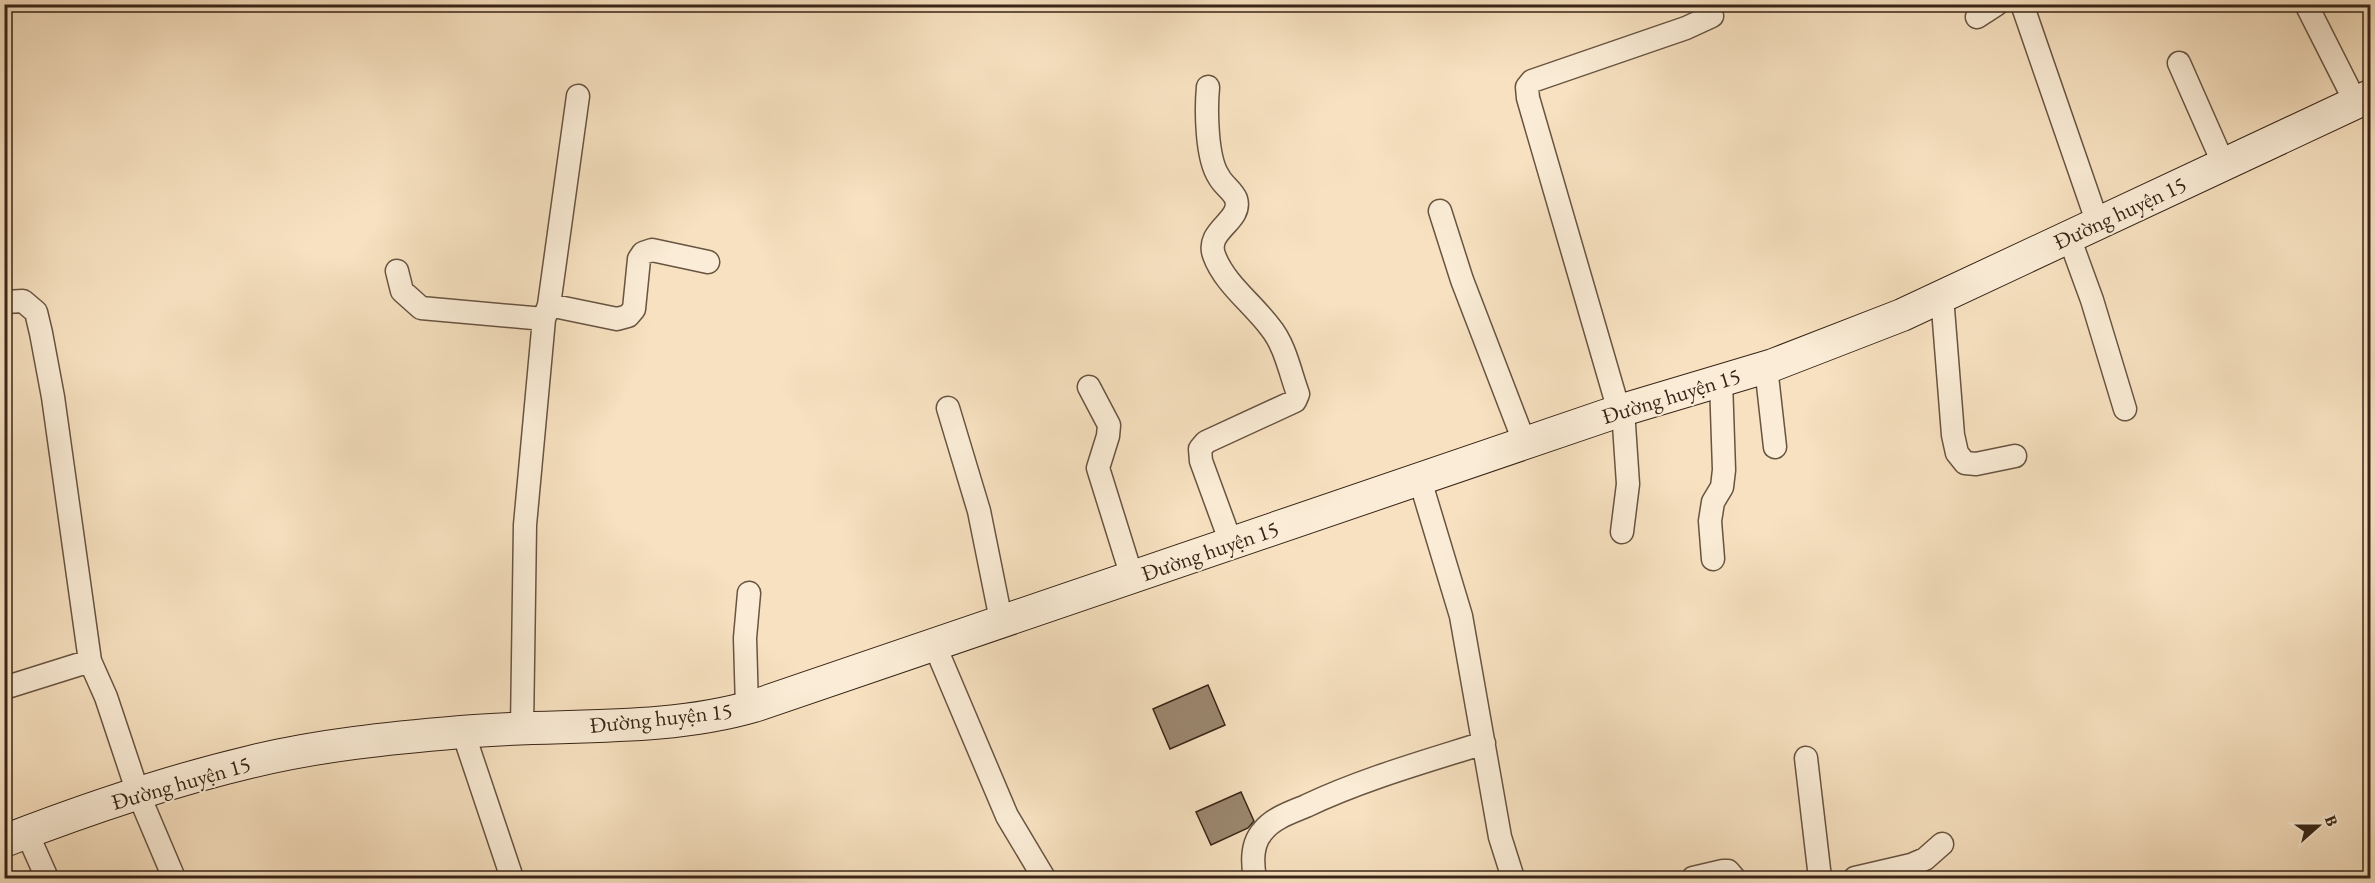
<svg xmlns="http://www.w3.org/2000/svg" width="2375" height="883" viewBox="0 0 2375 883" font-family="'EB Garamond',serif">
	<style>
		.building { fill: #9b876f; stroke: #382517; stroke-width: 1.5 }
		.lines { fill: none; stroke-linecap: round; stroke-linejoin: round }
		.street-casing { stroke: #685441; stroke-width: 25 }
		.secondary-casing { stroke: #382517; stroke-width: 34 }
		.street { stroke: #faecd6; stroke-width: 22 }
		.secondary { stroke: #faecd6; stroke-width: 32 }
		.labels { text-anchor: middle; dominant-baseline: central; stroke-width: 4.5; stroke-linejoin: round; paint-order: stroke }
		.street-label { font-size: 22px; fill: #382517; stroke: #faecd6 }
	</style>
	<rect width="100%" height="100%" fill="#f7e1c0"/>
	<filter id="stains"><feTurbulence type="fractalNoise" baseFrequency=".00333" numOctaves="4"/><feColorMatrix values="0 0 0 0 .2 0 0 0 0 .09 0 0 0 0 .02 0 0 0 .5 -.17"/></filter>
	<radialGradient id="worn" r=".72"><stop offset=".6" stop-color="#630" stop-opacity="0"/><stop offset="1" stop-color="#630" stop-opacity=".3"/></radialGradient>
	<path class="building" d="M1208 685 1225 725 1170 749 1153 709Z
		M1241 792 1254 821 1248 828 1211 845 1196 812Z"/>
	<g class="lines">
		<g class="street-casing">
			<path id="street" d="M2022 4 2098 224
				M2306 4 2356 103
				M1977 17 1997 4
				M2179 63 2224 165
				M1208 87C1206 109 1206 158 1219 177 1223 185 1233 191 1236 199 1243 221 1205 230 1214 255 1224 283 1252 303 1270 327 1285 345 1290 372 1298 394L1295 401 1206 442 1200 449 1201 461 1231 543
				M1440 211 1462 280 1525 444
				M2069 237 2092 300 2125 409
				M397 271 402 291 421 308 544 319
				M1942 296 1953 435 1957 453 1965 463 1976 464 2015 456
				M4 302 23 301 36 312 41 333 53 397 90 661
				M549 305 617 319 628 316 634 309 639 259 643 253 652 250 708 262
				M1766 367 1775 447
				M1089 387 1109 425 1108 436 1098 468 1132 577
				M948 408 979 511 1001 620
				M1619 411 1528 98 1527 87 1532 81 1686 28 1712 16
				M1420 480 1461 616 1500 837 1513 878
				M1622 532 1628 484 1623 410
				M1713 559 1710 521 1713 502 1722 487 1724 470 1721 381
				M935 646 1007 816 1044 878
				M4 688 90 661 106 697 138 793 174 878
				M747 708 745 638 749 593
				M522 728 525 525 544 319 549 305 578 96
				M463 732 512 878
				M1806 758 1820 878
				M27 833 47 878
				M1255 878C1252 862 1251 844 1263 831 1273 818 1292 812 1306 806 1363 779 1424 762 1484 743
				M1693 878 1723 871H1728L1734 878
				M1855 878 1911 865 1925 859 1942 844"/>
		</g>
		<g class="secondary-casing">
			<path id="secondary" d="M4 841C84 810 166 782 250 762 319 745 391 738 461 732 557 723 661 733 754 706L1619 411 1773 365 1902 315 2370 96"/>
		</g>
		<use href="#street" class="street"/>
		<use href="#secondary" class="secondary"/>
	</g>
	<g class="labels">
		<g class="street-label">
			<text transform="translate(2120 213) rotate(-25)">Đường huyện 15</text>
			<text transform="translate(1671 396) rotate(-17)">Đường huyện 15</text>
			<text transform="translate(1210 551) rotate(-19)">Đường huyện 15</text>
			<text transform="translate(661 718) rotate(-6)">Đường huyện 15</text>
			<text transform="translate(181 783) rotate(-16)">Đường huyện 15</text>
		</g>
	</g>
	<rect width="2375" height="883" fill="none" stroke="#f7e1c0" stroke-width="24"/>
	<rect x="6" y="6" width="2363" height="871" fill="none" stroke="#382517" stroke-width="3"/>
	<rect x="12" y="12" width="2351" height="859" fill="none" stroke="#382517" stroke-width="1.5"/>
	<g transform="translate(2318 826) rotate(69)" stroke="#faecd6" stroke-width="4.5" paint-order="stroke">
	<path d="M0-4.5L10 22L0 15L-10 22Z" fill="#382517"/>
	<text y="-9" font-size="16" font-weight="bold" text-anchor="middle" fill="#382517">B</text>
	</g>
	<rect width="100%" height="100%" filter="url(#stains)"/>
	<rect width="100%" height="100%" fill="url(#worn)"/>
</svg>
